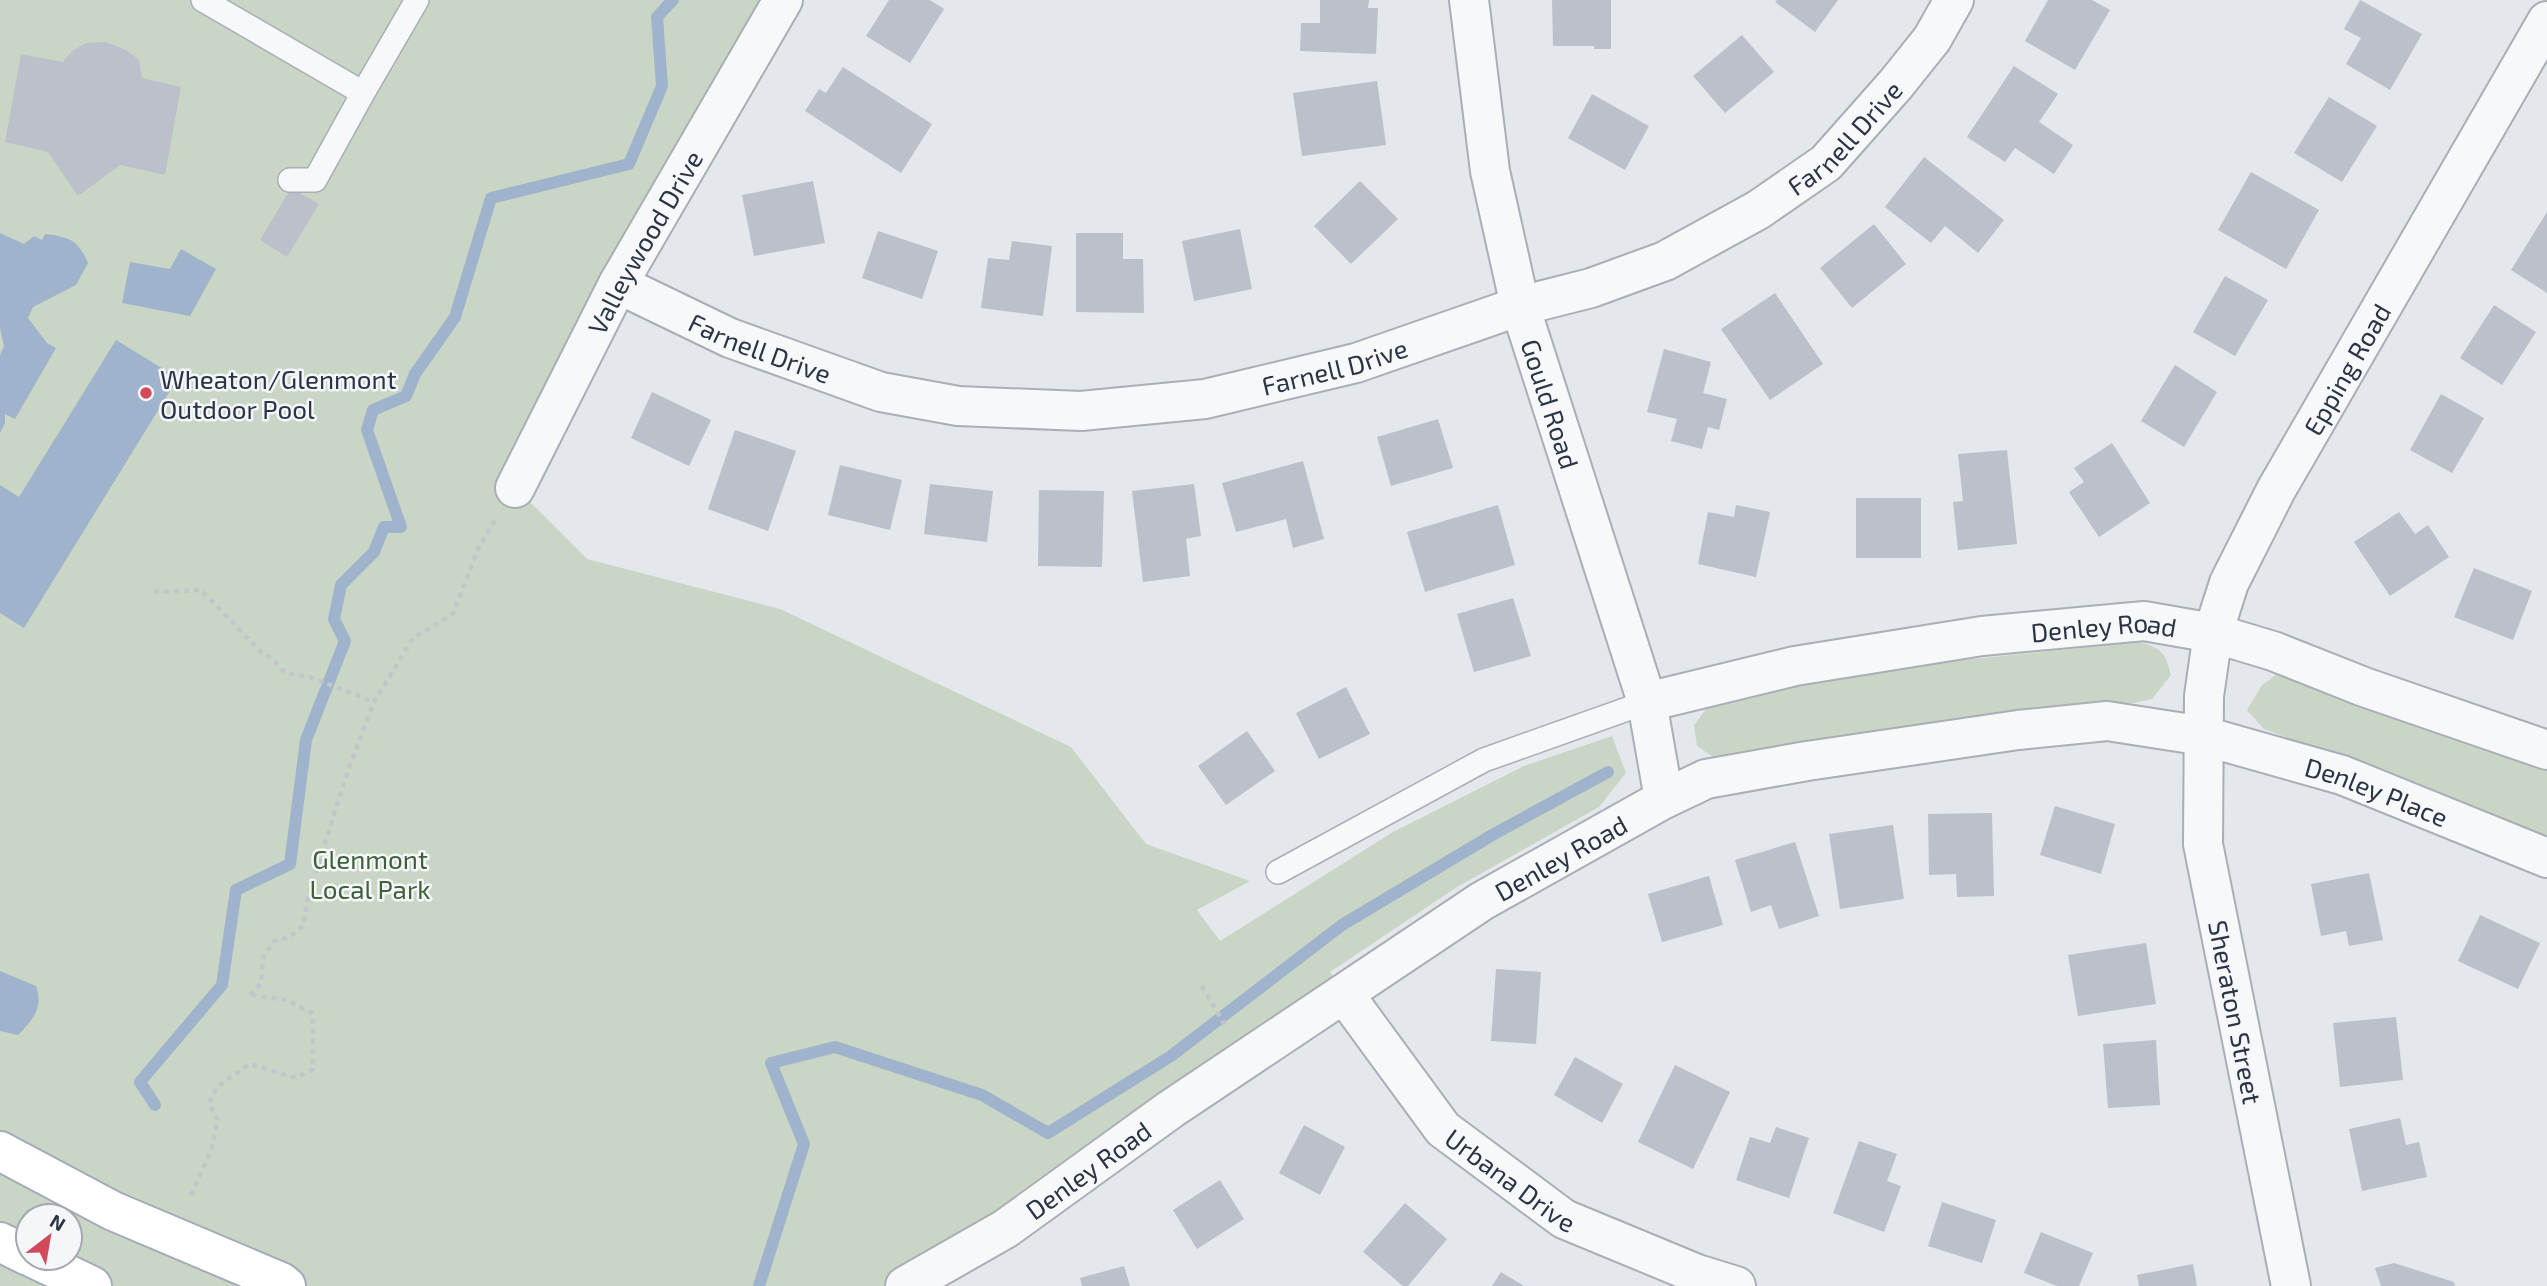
<svg xmlns="http://www.w3.org/2000/svg" width="2547" height="1286" viewBox="0 0 2547 1286" font-family="'Exo 2',sans-serif">
	<style>
		.green { fill: #c9d6c5; fill-rule: evenodd }
		.water { fill: #9fb4cc }
		.lines { fill: none; stroke-linecap: round; stroke-linejoin: round }
		.stream { stroke: #9fb4cc; stroke-width: 12 }
		.building { fill: #bbc0ca }
		.lane-casing { stroke: #a9aeb7; stroke-width: 26 }
		.street-casing { stroke: #a9aeb7; stroke-width: 42 }
		.primary-casing { stroke: #a3abb8; stroke-width: 42 }
		.path { stroke: #c2c5cb; stroke-width: 4.5; stroke-dasharray: 5 5; stroke-linecap: butt }
		.lane { stroke: #f7f8fa; stroke-width: 23 }
		.street { stroke: #f7f8fa; stroke-width: 38 }
		.primary { stroke: #fff; stroke-width: 38 }
		.poi-dot { fill: #d1495b; stroke: #f4f6f9; stroke-width: 2.5 }
		.labels { text-anchor: middle; dominant-baseline: central; stroke-width: 5; stroke-linejoin: round; paint-order: stroke }
		.street-label { font-size: 26px; fill: #2b3445; stroke: #f4f6f9 }
		.poi-label { font-size: 26px; fill: #2b3445; stroke: #f4f6f9; text-anchor: start }
		.park-label { font-size: 26px; fill: #3f6138; stroke: #f4f6f9 }
	</style>
	<rect width="100%" height="100%" fill="#e4e7ec"/>
	<path class="green" d="M0 0H783L515 487 587 559 780 609 1071 747 1146 844 1250 881 1197 910 1220 941 1393 832 1524 766 1612 736 1626 773 1599 807 1457 887 1330 972 1344 994 905 1286H0ZM28 1216H70V1258H28Z
		M2140 642C2162 648 2166 654 2171 675L2152 699 2115 707 1716 759 1697 746 1694 725 1707 708 1731 695 1875 669Z
		M2276 675 2298 678 2547 766V836L2264 729 2247 710 2262 685Z"/>
	<path class="water" d="M0 233 24 244 34 236 42 240 45 234C70 237 78 240 88 263L76 285 33 307 28 318 47 343 56 348 15 419 5 414V423L0 433V355L4 346 0 328Z
		M181 249 216 269 190 316 122 303 130 262 170 269Z
		M116 340 178 378 24 628 0 613V485L19 497Z
		M0 971 36 986C44 1007 33 1020 18 1035L0 1031Z"/>
	<g class="lines">
		<path class="stream" d="M155 1105 140 1082 222 985 236 890 290 864 306 740 345 641 334 619 341 585 374 552 384 527H401L367 430 373 410 406 396 415 374 455 317 491 198 629 164 662 86 657 17 673 0
			M759 1286 804 1144 771 1063 835 1047 982 1095 1048 1133 1171 1056 1342 925 1494 834 1608 772"/>
	</g>
	<path class="building" d="M889 0H930L944 9 910 63 866 36Z
		M1320 0H1369L1368 8H1378L1376 54 1300 51 1301 23H1320Z
		M1552 0H1611V49H1594V46H1553Z
		M1777 0H1838L1815 32 1775 2Z
		M2048 0H2092L2110 10 2075 70 2025 41Z
		M2360 0 2422 34 2390 90 2346 64 2361 38 2344 29Z
		M1742 35 1774 72 1725 113 1693 76Z
		M105 42 126 50 139 60 142 78 181 87 165 175 120 165 78 196 48 152 5 142 21 54 63 62 72 51 86 43Z
		M2014 66 2058 94 2039 122 2073 145 2054 174 2015 148 2005 162 1967 137Z
		M843 67 932 124 901 173 805 111 819 89 826 93Z
		M1377 81 1386 145 1302 156 1293 93Z
		M1592 94 1649 126 1625 170 1568 138Z
		M2329 97 2377 126 2342 182 2294 153Z
		M1924 157 2004 220 1978 253 1945 226 1931 243 1885 207Z
		M2251 172 2319 210 2286 269 2218 230Z
		M813 181 825 243 754 256 742 195Z
		M1360 181 1398 219 1351 264 1314 226Z
		M291 188 319 204 287 257 260 240Z
		M2547 212V293L2511 270Z
		M1874 224 1906 264 1852 308 1820 268Z
		M1240 229 1252 289 1194 301 1182 241Z
		M878 231 938 251 922 299 862 278Z
		M1076 233H1123V259H1143L1144 313 1076 312Z
		M1012 241 1052 246 1043 316 981 308 988 258 1009 260Z
		M2225 276 2268 300 2235 356 2193 332Z
		M1775 293 1823 364 1770 400 1721 329Z
		M2494 305 2536 332 2502 385 2460 358Z
		M1664 349 1711 362 1703 393 1727 399 1719 430 1708 427 1702 449 1671 441 1677 419 1647 412Z
		M2175 365 2217 392 2184 447 2141 421Z
		M652 392 711 420 689 466 631 438Z
		M2441 394 2484 418 2452 473 2410 450Z
		M1438 419 1453 468 1391 486 1377 437Z
		M735 430 796 451 768 531 708 509Z
		M2112 443 2150 503 2099 537 2069 492 2084 482 2074 468Z
		M2007 450 2017 544 1958 550 1953 502 1963 501 1958 454Z
		M1303 461 1324 539 1293 548 1286 519 1236 532 1222 483Z
		M840 465 902 480 890 530 828 515Z
		M930 484 993 491 987 542 924 534Z
		M1194 484 1201 536 1186 539 1190 576 1143 582 1132 491Z
		M1039 490 1104 491 1102 567 1038 566Z
		M1856 498H1921V558H1856Z
		M1498 505 1515 565 1425 592 1407 532Z
		M1736 505 1770 512 1756 577 1698 564 1708 512 1734 517Z
		M2399 512 2415 534 2428 525 2449 557 2390 596 2354 542Z
		M2474 568 2532 591 2513 640 2454 617Z
		M1513 598 1531 656 1474 672 1457 614Z
		M1346 687 1370 734 1319 759 1296 713Z
		M1247 731 1275 771 1226 805 1198 766Z
		M2055 806 2115 824 2101 874 2040 855Z
		M1992 813 1994 896 1957 897 1956 874 1929 875 1928 814Z
		M1893 825 1904 899 1840 909 1829 834Z
		M1795 842 1819 916 1779 929 1771 905 1751 912 1735 860Z
		M2369 873 2383 940 2349 946 2346 931 2321 936 2311 884Z
		M1709 876 1723 925 1662 942 1648 894Z
		M2480 915 2540 943 2518 989 2458 961Z
		M2146 943 2156 1004 2078 1016 2068 955Z
		M1496 969 1541 972 1536 1044 1491 1041Z
		M2396 1017 2403 1080 2340 1087 2333 1023Z
		M2156 1040 2160 1105 2108 1108 2103 1044Z
		M1575 1057 1623 1084 1602 1123 1554 1095Z
		M1675 1065 1730 1092 1693 1169 1638 1142Z
		M2400 1118 2406 1145 2419 1142 2427 1177 2362 1191 2349 1129Z
		M1304 1125 1345 1147 1320 1195 1279 1173Z
		M1776 1127 1809 1138 1789 1198 1736 1180 1750 1137 1770 1143Z
		M1859 1141 1897 1154 1887 1181 1901 1186 1884 1232 1833 1213Z
		M1220 1180 1244 1219 1197 1249 1173 1210Z
		M1942 1202 1996 1220 1982 1263 1928 1246Z
		M1405 1203 1447 1239 1408 1286H1403L1363 1252Z
		M2041 1232 2093 1253 2079 1286H2057L2024 1273Z
		M2394 1263 2454 1282 2455 1286H2381L2375 1268Z
		M2193 1264 2197 1286H2139L2137 1275Z
		M1124 1266 1130 1286H1082L1080 1278Z
		M1501 1272 1524 1286H1492Z"/>
	<g class="lines">
		<g class="lane-casing">
			<path id="lane" d="M203 0 363 93 417 0
				M290 180H315L363 93
				M1278 872 1484 760 1647 702"/>
		</g>
		<g class="street-casing">
			<g id="street">
				<path id="s1" d="M1469 0 1490 171 1520 306 1647 702 1664 799"/>
				<path id="s2" d="M618 284 730 338 881 392 958 406 1081 411 1205 399 1356 363 1520 306 1591 288 1665 261 1758 210 1826 163 1896 84 1932 39 1954 0"/>
				<path id="s3" d="M515 488 618 284 783 0"/>
				<path id="s4" d="M1647 702 1795 666 1982 636 2144 621 2213 633 2273 651 2364 687 2547 750"/>
				<path id="s5" d="M1344 994 1443 1129 1564 1219 1697 1274 1736 1286"/>
				<path id="s6" d="M905 1286 1005 1229 1171 1109 1482 901 1664 799 1706 779 1807 761 2018 730 2107 721 2204 736 2342 775 2547 858"/>
				<path id="s7" d="M2291 1286 2203 844 2204 696 2213 633 2229 583 2276 490 2547 21"/>
			</g>
		</g>
		<g class="primary-casing">
			<path id="primary" d="M0 1151 113 1211 281 1282 286 1286
				M0 1242 28 1256
				M33 1258 92 1286"/>
		</g>
		<path class="path" d="M154 592 201 590 262 653 273 659 285 673 310 677 374 702
			M1202 986 1226 1027
			M250 995 261 983 263 957 274 941 290 937 303 926 307 901 347 773 374 702 413 638 453 614 478 549 496 519
			M191 1195 211 1151 218 1120 209 1103 217 1087 250 1064 296 1078 313 1069V1014L287 1000 251 995"/>
		<use href="#lane" class="lane"/>
		<use href="#street" class="street"/>
		<use href="#primary" class="primary"/>
	</g>
	<circle class="poi-dot" cx="146" cy="393" r="7"/>
	<g class="labels">
		<g class="street-label">
			<text stroke="none"><textPath href="#s2" startOffset="1311">Farnell Drive</textPath></text>
			<text stroke="none"><textPath href="#s3" startOffset="278">Valleywood Drive</textPath></text>
			<text stroke="none"><textPath href="#s2" startOffset="156">Farnell Drive</textPath></text>
			<text stroke="none"><textPath href="#s2" startOffset="744">Farnell Drive</textPath></text>
			<text stroke="none"><textPath href="#s7" startOffset="959">Epping Road</textPath></text>
			<text stroke="none"><textPath href="#s1" startOffset="413">Gould Road</textPath></text>
			<text stroke="none"><textPath href="#s4" startOffset="464">Denley Road</textPath></text>
			<text stroke="none"><textPath href="#s6" startOffset="1634">Denley Place</textPath></text>
			<text stroke="none"><textPath href="#s6" startOffset="784">Denley Road</textPath></text>
			<text transform="translate(2236 1012) rotate(79)">Sheraton Street</text>
			<text stroke="none"><textPath href="#s6" startOffset="217">Denley Road</textPath></text>
			<text stroke="none"><textPath href="#s5" startOffset="252">Urbana Drive</textPath></text>
		</g>
		<g class="poi-label">
			<text x="160" y="378">Wheaton/Glenmont<tspan x="160" dy="30">Outdoor Pool</tspan></text>
		</g>
		<g class="park-label">
			<text x="370" y="858">Glenmont<tspan x="370" dy="30">Local Park</tspan></text>
		</g>
	</g>
	<g transform="translate(49 1237) rotate(31)"><circle r="33" fill="#f4f6f9" stroke="#a4a8b1" stroke-width="2"/>
	<path d="M0-5L12 26L0 18L-12 26Z" fill="#d1495b"/>
	<text y="-10" font-size="19" font-weight="bold" text-anchor="middle" fill="#2b3445">N</text>
	</g>
</svg>
